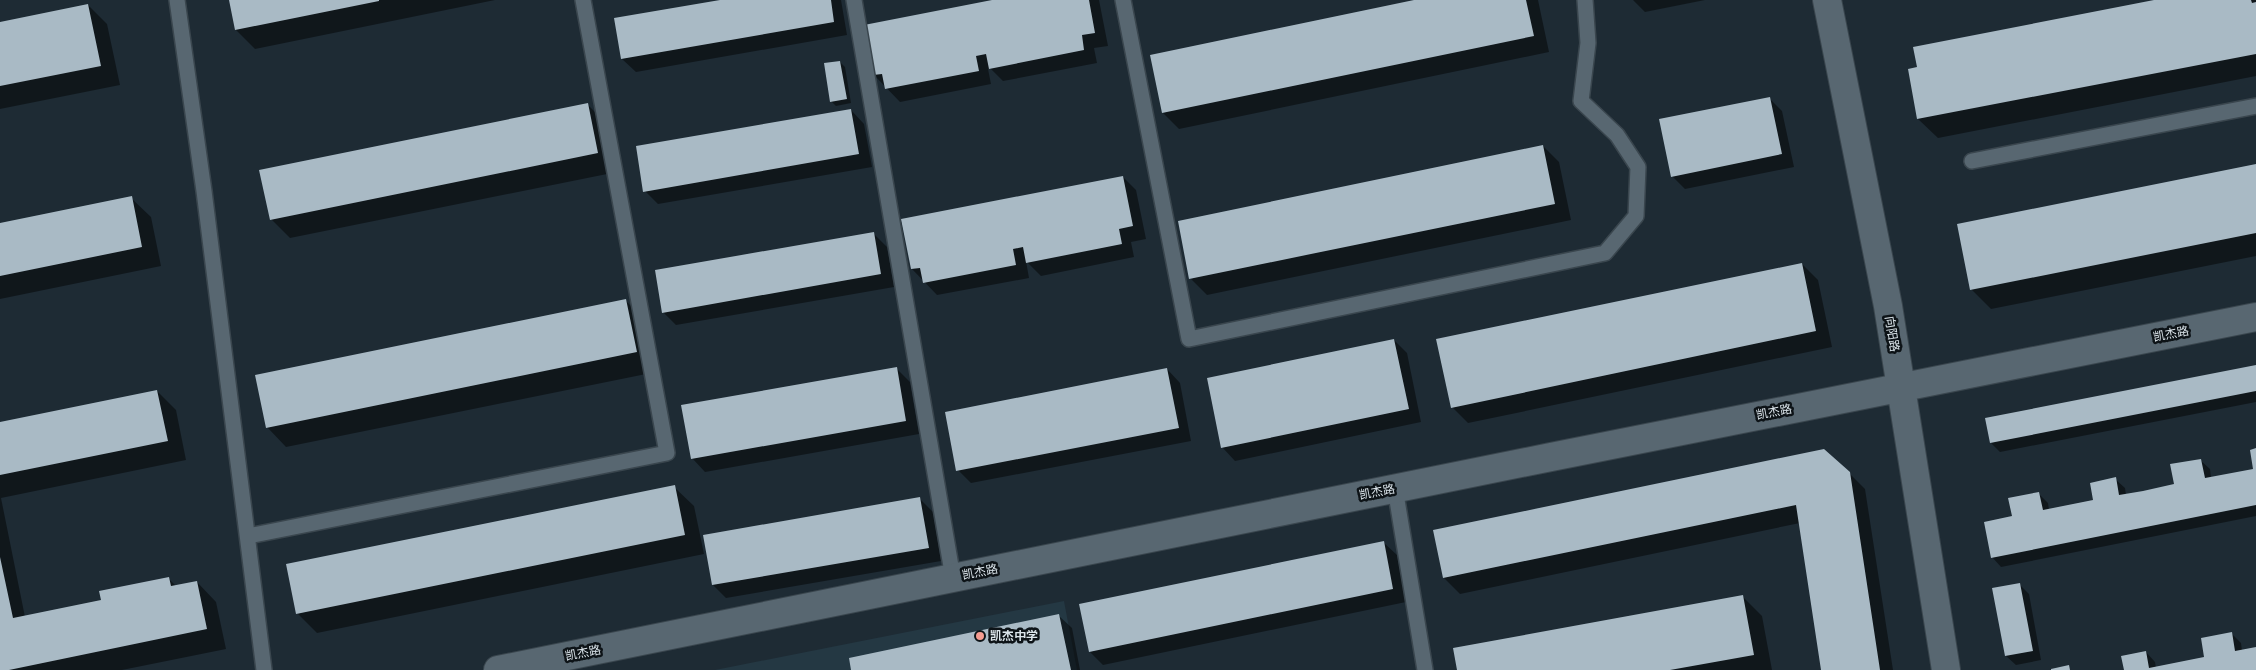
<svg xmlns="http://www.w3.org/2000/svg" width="2256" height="670" viewBox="0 0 2256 670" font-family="Rubik,'Noto Sans SC',sans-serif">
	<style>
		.built { fill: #243843 }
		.shadow { fill: #0007 }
		.building { fill: #a9bac5 }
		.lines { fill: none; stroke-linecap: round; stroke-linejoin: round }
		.service-casing { stroke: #3a464e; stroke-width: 18 }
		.tertiary-casing { stroke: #3a464e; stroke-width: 30 }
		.service { stroke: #586771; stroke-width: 15 }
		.tertiary { stroke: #586771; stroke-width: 28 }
		.poi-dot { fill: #f59c91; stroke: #0d1317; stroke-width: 2 }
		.labels { text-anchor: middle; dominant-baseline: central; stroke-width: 5; stroke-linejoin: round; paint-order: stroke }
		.street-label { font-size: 12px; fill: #dce5eb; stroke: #0d1317 }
		.poi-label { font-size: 12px; font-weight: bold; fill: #dce5eb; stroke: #0d1317; text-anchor: start }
	</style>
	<rect width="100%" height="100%" fill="#1e2b34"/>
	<path class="built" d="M1064 601 1077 670H715Z"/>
	<path class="shadow" d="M230 0H495L255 49 236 30Z
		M727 0H841L847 35 636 72 622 59Z
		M999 0H1099L1108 46 1094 48 1097 63 1003 81 990 68 988 69 991 84 900 102 874 75Z
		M1420 0H1538L1549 52 1179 129 1163 113Z
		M1633 0H1705L1645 12Z
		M2161 0H2256V76L1938 138 1918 119Z
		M88 5 107 24 120 85 0 109V23Z
		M840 62 845 67 851 103 836 106 831 101Z
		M1769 98 1782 111 1794 167 1685 189 1672 176Z
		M588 105 607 124 617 172 290 238 271 219Z
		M851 110 864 124 872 167 658 204 645 191Z
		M1543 146 1559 162 1571 220 1207 295 1191 279Z
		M2256 166V256L1991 309 1972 290 1959 225Z
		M1123 177 1136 190 1146 239 1131 242 1134 257 1041 276 1026 261 1029 278 937 295 912 269Z
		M131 198 151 217 161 266 0 299V225Z
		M874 234 887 247 894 287 676 325 663 312Z
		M1802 264 1818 280 1832 347 1468 423 1452 407Z
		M626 301 645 320 656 372 286 447 267 427Z
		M1394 340 1407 353 1421 422 1235 461 1222 447Z
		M2256 366V402L2000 452 1991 443Z
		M897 369 910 382 919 434 705 472 692 458Z
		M1167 369 1180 383 1191 441 971 483 958 470Z
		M157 391 176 410 186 460 1 498 25 617 102 601 168 578 176 586 197 582 216 602 226 649 122 670H0V423Z
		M2256 450V516L2001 567 1992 557 2013 517 2038 493 2048 503 2049 510 2095 501 2115 479 2125 488 2126 495 2175 485 2200 460 2210 469 2211 478 2254 470Z
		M1849 473 1865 489 1893 670H1822L1800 523 1460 594 1444 578 1434 531Z
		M674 487 694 506 704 554 317 633 298 614Z
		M920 499 933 512 941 561 726 598 713 585Z
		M1383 542 1397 555 1406 602 1103 665 1090 652Z
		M2019 584 2029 594 2041 660 2016 665 2006 656Z
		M1743 597 1762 616 1772 670H1458Z
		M1058 615 1072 628 1080 670H853Z
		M2231 633 2241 643 2242 651 2256 649V670H2125L2146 652 2155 662 2156 668 2206 658Z"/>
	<path class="building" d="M229 0H379V1L235 30Z
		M720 0H831L834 22 621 59 614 18Z
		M992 0H1089L1095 33 1082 35 1084 50 989 69 986 54 976 56 979 71 885 89 882 74 873 75 864 25Z
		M1414 0H1526L1534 36 1162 113 1150 55Z
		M2154 0H2251L2252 3 2256 2V54L1917 119 1908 69 1917 67 1913 47Z
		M88 4 101 66 0 86V22Z
		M840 61 847 99 830 102 824 63Z
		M1770 97 1782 154 1671 177 1659 119Z
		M588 103 598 153 270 220 259 170Z
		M851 109 859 154 643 192 636 146Z
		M1543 145 1555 204 1189 279 1178 221Z
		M2256 164V233L1970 290 1957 224Z
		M1123 176 1133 226 1119 229 1122 244 1026 263 1023 247 1013 249 1016 265 923 283 920 268 911 269 901 219Z
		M132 196 142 247 0 276V223Z
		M874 232 881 274 662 313 655 270Z
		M1802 263 1816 331 1451 408 1436 339Z
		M626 299 637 352 266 428 255 375Z
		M1394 339 1409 409 1221 448 1207 378Z
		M2256 365V391L1990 443 1985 418Z
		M897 367 906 421 691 459 681 405Z
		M1167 368 1179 428 956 471 945 412Z
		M157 390 168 441 0 475V422Z
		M2256 448V505L1991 558 1984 522 2012 516 2008 498 2039 492 2043 510 2093 500 2090 483 2116 477 2119 495 2143 491 2174 484 2170 464 2201 459 2205 478 2253 469 2250 450Z
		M1824 449 1850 472 1880 670H1821L1796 505 1443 578 1433 530Z
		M675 485 685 535 296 614 286 564Z
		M920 497 929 548 712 585 703 535Z
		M1384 541 1393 589 1089 652 1079 604Z
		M0 557 13 618 101 600 99 591 169 577 171 586 197 581 207 629 9 670H0Z
		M2020 583 2033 651 2005 656 1992 588Z
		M1743 595 1754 655 1670 670H1457L1453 648Z
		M1059 614 1071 670H851L849 658Z
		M2232 632 2235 651 2256 647V670H2124L2121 656 2146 651 2149 668 2204 657 2201 638Z
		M2069 665 2070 670H2051V669Z"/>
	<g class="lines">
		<g class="service-casing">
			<path id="service" d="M177 0 204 191 264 670
				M854 0 953 578
				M1123 0 1189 339 1605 253 1636 216 1638 167 1617 135 1581 101 1588 43 1585 0
				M1972 161 2256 106
				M1395 488 1425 670
				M248 536 667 453 583 0"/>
		</g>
		<g class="tertiary-casing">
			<path id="tertiary" d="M1827 0 1888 306 1946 670
				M498 670 1551 457 2256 317"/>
		</g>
		<use href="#service" class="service"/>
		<use href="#tertiary" class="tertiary"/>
	</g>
	<circle class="poi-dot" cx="980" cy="636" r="5"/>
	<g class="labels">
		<g class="street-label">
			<text transform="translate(1892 334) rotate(81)">向阳路</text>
			<text transform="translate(2171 334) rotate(-11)">凯杰路</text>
			<text transform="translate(1774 412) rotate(-11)">凯杰路</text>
			<text transform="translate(1377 492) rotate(-11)">凯杰路</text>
			<text transform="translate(980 572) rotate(-11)">凯杰路</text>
			<text transform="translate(583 653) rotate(-11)">凯杰路</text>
		</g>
		<g class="poi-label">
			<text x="990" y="636">凯杰中学</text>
		</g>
	</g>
</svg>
